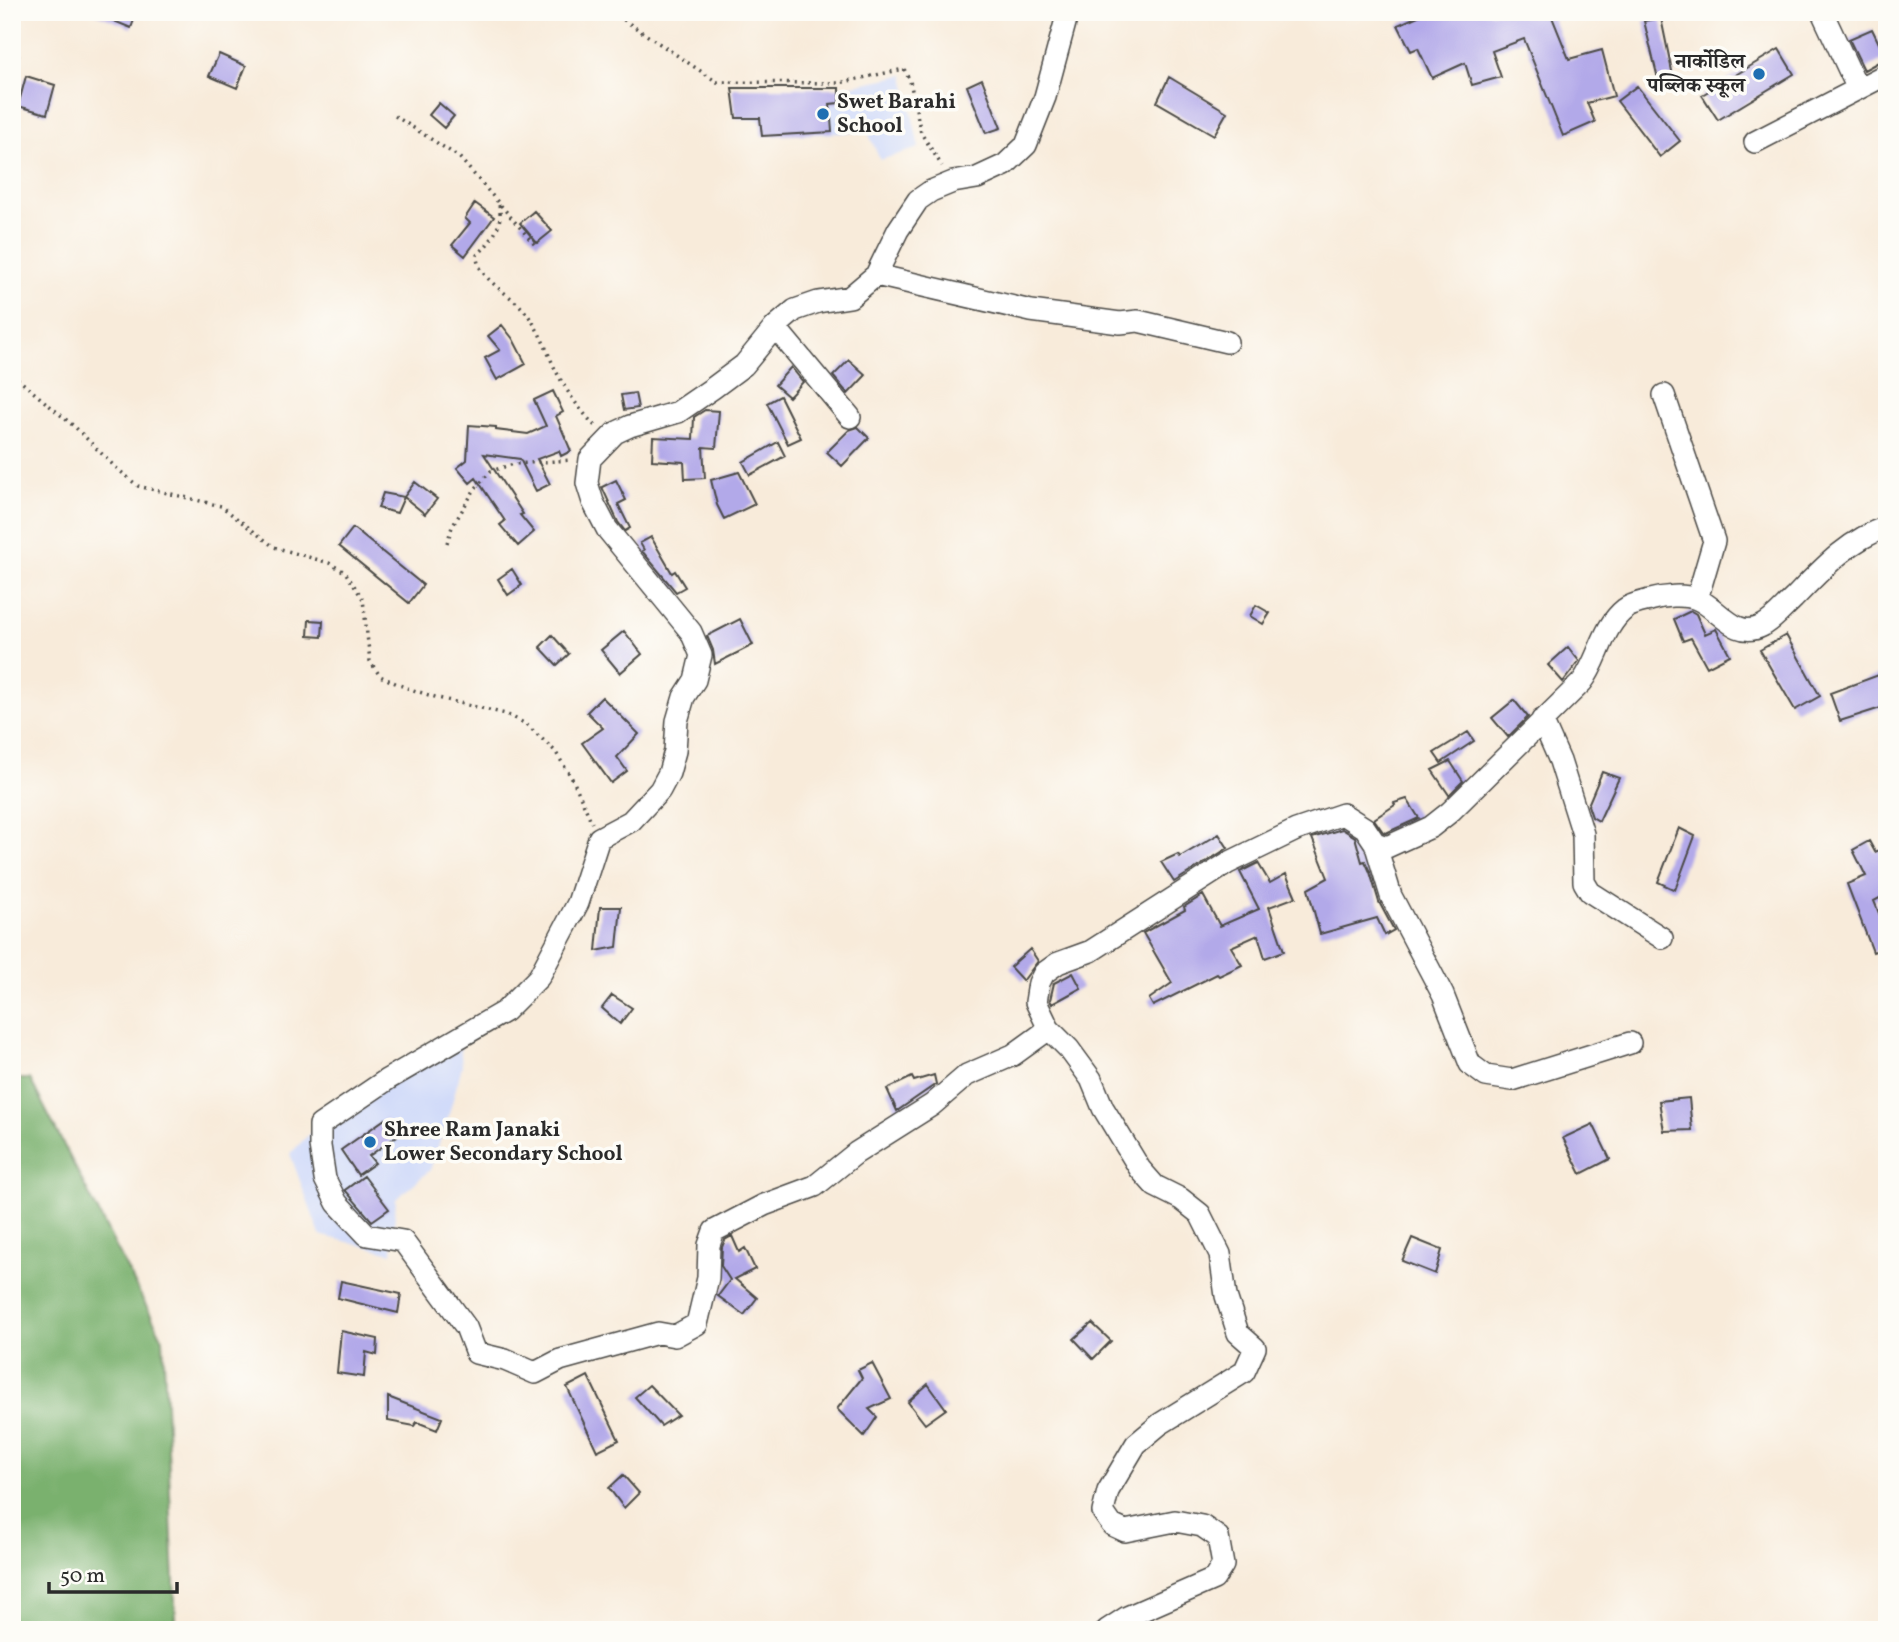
<svg xmlns="http://www.w3.org/2000/svg" width="1899" height="1642" viewBox="0 0 1899 1642" font-family="Vollkorn,'Noto Serif Devanagari',serif">
	<style>
		.built { fill: #d0daf9 }
		.forest { fill: #7ab16e; stroke: #526e4c; stroke-width: 2 }
		.building { fill: #b2a9e9 }
		.lines { fill: none; stroke-linecap: round; stroke-linejoin: round }
		.minor-casing { stroke: #4a4845; stroke-width: 24 }
		.path { stroke: #4a4845; stroke-width: 3.5; stroke-dasharray: 2 5; stroke-linecap: butt }
		.minor { stroke: #fff; stroke-width: 21 }
		.poi-dot { fill: #1f6fb2; stroke: #fdfcf7; stroke-width: 2.5 }
		.labels { text-anchor: middle; dominant-baseline: central; stroke-width: 7; stroke-linejoin: round; paint-order: stroke }
		.poi-label { font-size: 21px; font-weight: bold; fill: #2b2b2b; stroke: #fdfcf7; text-anchor: start }
	</style>
	<rect width="100%" height="100%" fill="#fdfcf7"/>
	<filter id="ink" filterUnits="userSpaceOnUse"><feTurbulence type="fractalNoise" baseFrequency=".0143" numOctaves="2"/><feDisplacementMap in="SourceGraphic" scale="14" xChannelSelector="R" yChannelSelector="G"/><feConvolveMatrix kernelMatrix="1 2 1 2 8 2 1 2 1" color-interpolation-filters="sRGB"/></filter>
	<filter id="wash" filterUnits="userSpaceOnUse"><feTurbulence type="fractalNoise" baseFrequency=".00686" numOctaves="4" result="noise"/><feDisplacementMap in="SourceGraphic" scale="28" xChannelSelector="R" yChannelSelector="G"/><feGaussianBlur stdDeviation="1.57" result="paint"/><feColorMatrix in="noise" values="0 0 0 0 0 0 0 0 0 0 0 0 0 0 0 0 0 1.4 0 .05"/><feComposite in="paint" operator="in"/></filter>
	<g filter="url(#wash)">
		<rect width="100%" height="100%" fill="#f8ebda"/>
		<path class="built" d="M904 75 919 148 880 160 868 132 762 136 760 120 736 118 732 88H839Z
			M459 1032 462 1066 448 1118 430 1170 396 1199 392 1253 320 1235 290 1154 314 1129Z"/>
		<path class="forest" d="M12 1079H30L163 1339 176 1625 188 1630H12Z"/>
		<g id="blocks">
			<path class="building" d="M92 12H137L131 28Z
				M1427 12H1550L1569 59 1602 50 1614 96 1587 103 1595 122 1563 136 1524 39 1492 51 1501 77 1472 85 1465 63 1432 78 1418 48 1411 51 1398 25Z
				M1661 18 1674 81 1659 83 1644 21Z
				M1872 29 1886 58 1864 70 1849 39Z
				M1779 49 1794 74 1718 120 1702 95Z
				M219 54 246 66 237 88 209 76Z
				M26 76 55 85 47 114 18 106Z
				M1169 77 1227 112 1214 135 1157 102Z
				M982 79 1001 128 986 133 967 86Z
				M1637 86 1680 141 1660 157 1617 101Z
				M732 88H839V103L830 104 832 132 762 136 760 118H736Z
				M439 103 454 116 444 128 429 115Z
				M475 203 494 217 465 256 452 245 470 223 465 218Z
				M534 211 552 231 537 243 520 223Z
				M502 325 513 339 526 364 497 380 485 358 500 350 488 336Z
				M849 360 866 375 848 394 833 376Z
				M791 367 803 382 789 397 775 385Z
				M553 391 563 412 556 416 571 451 561 456 559 451 537 459 550 484 536 491 520 459 484 454 523 514 520 515 534 532 518 546 500 525 505 521 476 478 470 483 457 468 467 460 469 425 496 427V430L528 434 546 426 534 400Z
				M635 393 638 408 624 410 621 395Z
				M780 396 801 438 788 444 767 403Z
				M705 410 719 411 716 448 703 447 705 478 685 479 684 462 652 460 653 437 693 439 694 417Z
				M858 427 869 438 842 466 827 452 849 430Z
				M778 442 785 456 750 475 743 462Z
				M739 472 755 504 724 519 717 505 711 480Z
				M616 480 626 500 618 504 630 528 625 531 618 522 602 487Z
				M415 482 437 499 425 514 404 497Z
				M383 493 404 497 397 513 378 508Z
				M353 528 423 585 409 603 339 546Z
				M651 537 672 573 675 571 685 587 676 592 642 551 644 550 640 543Z
				M512 569 522 585 508 595 498 579Z
				M1256 605 1270 613 1263 624 1250 616Z
				M1691 611 1696 614 1705 634 1716 629 1730 655 1707 667 1691 638 1683 641 1674 619Z
				M740 619 753 645 715 664 713 650 707 636Z
				M309 620 323 621 322 637 308 636Z
				M624 631 642 654 620 673 601 650Z
				M552 635 569 654 557 665 540 647Z
				M1786 635 1820 696 1795 710 1760 650Z
				M1568 647 1579 661 1563 682 1548 665Z
				M1884 673 1887 681V706L1840 721 1830 693Z
				M602 697 639 734 617 757 627 771 611 783 582 743 603 728 587 712Z
				M1514 700 1528 717 1508 737 1492 718Z
				M1468 732 1474 741 1441 763 1434 753Z
				M1450 761 1463 781 1449 795 1432 770Z
				M1602 772 1619 778 1599 821 1592 817 1588 805Z
				M1407 799 1419 818 1386 833 1383 832 1374 819 1395 805 1394 803Z
				M1679 828 1695 836 1675 890 1658 882Z
				M1342 829 1355 837 1362 862 1365 861 1370 872 1379 902 1394 930 1385 935 1377 918 1320 934 1308 889 1328 878 1312 838Z
				M1219 834 1228 848 1174 882 1161 862 1178 854 1180 857Z
				M1869 841 1875 852 1887 847V894L1874 901 1887 933V947L1873 952 1847 884 1866 876 1853 850Z
				M1258 863 1270 883 1286 874 1296 897 1269 907 1284 951 1265 958 1258 935 1231 947 1242 965 1219 976 1217 974 1153 1006 1149 999 1172 983 1143 933 1185 910 1184 907 1203 895 1220 926 1259 909 1240 872Z
				M600 907H621L617 947 596 951Z
				M1030 949 1038 961 1023 981 1010 967Z
				M1073 973 1081 988 1052 1004 1050 1000 1054 983Z
				M612 995 632 1008 620 1024 602 1008Z
				M934 1075 936 1084 897 1111 887 1089 912 1077 914 1081Z
				M1689 1098 1692 1130 1664 1131 1659 1101Z
				M385 1119 397 1136 369 1156 375 1163 358 1175 341 1150Z
				M1593 1124 1610 1159 1581 1174 1563 1138Z
				M364 1176 389 1209 372 1221 345 1190Z
				M732 1236 739 1252 745 1248 755 1269 735 1279 757 1298 744 1315 718 1296 730 1280 721 1266 722 1247 725 1240Z
				M1412 1238 1442 1250 1435 1274 1402 1261Z
				M341 1281 401 1294 398 1313 338 1298Z
				M1092 1323 1111 1341 1093 1359 1074 1339Z
				M341 1331 378 1339 377 1355 366 1352 364 1377 337 1373Z
				M872 1363 891 1399 869 1409 877 1417 864 1436 837 1409 862 1378 858 1370Z
				M588 1376 619 1440 597 1451 567 1387Z
				M928 1384 946 1409 925 1424 908 1402Z
				M649 1385 678 1415 661 1426 635 1397Z
				M388 1397 442 1418 437 1430 417 1422 414 1426 388 1421Z
				M623 1475 639 1493 624 1508 609 1488Z"/>
		</g>
	</g>
	<g filter="url(#ink)">
		<use href="#blocks" fill-opacity="0" stroke="#4a4845" stroke-width="2"/>
		<g class="lines">
			<g class="minor-casing">
				<path id="minor" d="M1822 12 1858 89
					M1755 142 1887 74
					M876 275 1031 311 1120 323 1138 321 1227 342
					M775 327 850 417
					M1664 395 1714 541 1697 599
					M1542 720 1560 761 1583 834 1584 882 1590 892 1662 938
					M1375 843 1391 896 1443 995 1470 1064 1486 1076 1512 1080 1630 1043
					M1049 1029 1013 1055 967 1075 932 1105 856 1153 815 1186 764 1205 714 1231 709 1245 708 1278 697 1324 675 1336 658 1333 560 1360 535 1373 505 1360 476 1353 466 1327 403 1241 367 1235 337 1203 325 1179 320 1146V1125L388 1079 505 1011 539 977 578 903 599 838 631 821 660 790 669 773 675 751 677 721 684 697 695 680 701 655 691 632 607 529 593 502 587 483 590 459 615 433 630 426 678 412 713 388 744 365 775 327 795 310 818 302 850 297 876 275 898 230 918 200 931 191 953 182 977 178 1005 165 1026 145 1045 97 1068 12
					M1107 1630 1127 1617 1214 1579 1223 1565 1218 1537 1202 1526 1175 1521 1125 1531 1112 1525 1103 1512 1108 1491 1136 1444 1160 1424 1244 1372 1255 1348 1238 1333 1226 1296 1220 1254 1200 1214 1181 1199 1155 1186 1140 1169 1103 1108 1091 1079 1069 1049 1049 1029 1036 1002 1039 983 1044 973 1058 963 1091 951 1228 863 1296 830 1343 814 1365 828 1375 843 1387 847 1431 827 1450 812 1582 682C1599 660 1602 627 1625 609 1631 604 1642 602 1650 600 1664 596 1683 594 1697 599 1720 609 1735 640 1762 626 1774 620 1784 607 1794 598 1821 570 1849 539 1887 527"/>
			</g>
			<path class="path" d="M612 12 717 82 839 83 904 69 910 81 921 133 942 166
				M12 44 19 52 12 100
				M12 109 17 121
				M395 116 459 157 535 245
				M499 205C504 224 491 243 477 255 476 277 507 292 521 307 538 325 545 347 555 369 566 391 579 409 596 427
				M12 374 76 428 114 466 138 486 221 506 274 547 329 563 345 572 363 599 370 661 380 676 404 687 438 698 506 714 526 724 555 751 573 780 592 823
				M447 543 452 527 475 489 491 471 514 464 571 460"/>
			<use href="#minor" class="minor"/>
		</g>
	</g>
	<g class="poi-dot">
		<circle cx="1759" cy="74" r="7"/>
		<circle cx="823" cy="114" r="7"/>
		<circle cx="370" cy="1142" r="7"/>
	</g>
	<g class="labels">
		<g class="poi-label">
			<text x="1745" y="62" text-anchor="end">नार्कोडिल<tspan x="1745" dy="24">पब्लिक स्कूल</tspan></text>
			<text x="837" y="102">Swet Barahi<tspan x="837" dy="24">School</tspan></text>
			<text x="384" y="1130">Shree Ram Janaki<tspan x="384" dy="24">Lower Secondary School</tspan></text>
		</g>
	</g>
	<rect width="1899" height="1642" fill="none" stroke="#fdfcf7" stroke-width="42"/>
	<path d="M49 1582v10h128v-10" fill="none" stroke="#2b2b2b" stroke-width="3.5"/>
	<text x="60" y="1582" font-size="21" fill="#2b2b2b" stroke="#fdfcf7" stroke-width="5" paint-order="stroke">50 m</text>
</svg>
